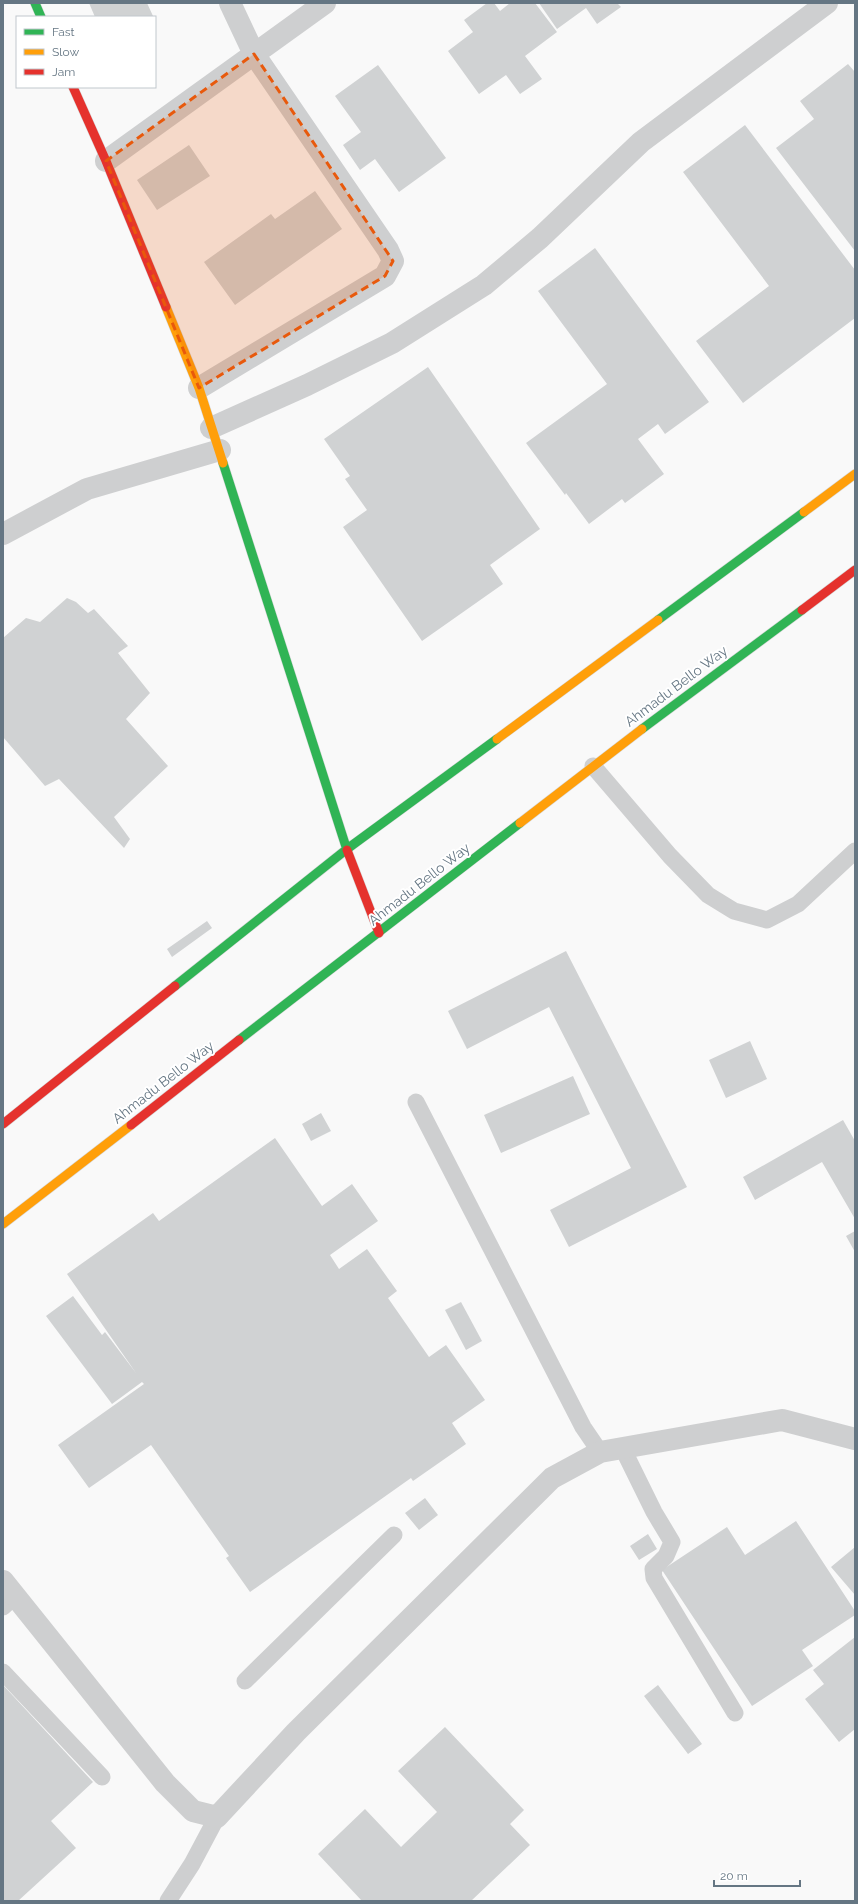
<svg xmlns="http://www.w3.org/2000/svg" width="858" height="1904" viewBox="0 0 858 1904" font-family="Raleway,sans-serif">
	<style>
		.building { fill: #d0d2d3 }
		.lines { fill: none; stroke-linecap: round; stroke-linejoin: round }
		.fast-casing { stroke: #d5d6d7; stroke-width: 10 }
		.slow-casing { stroke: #d5d6d7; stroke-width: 10 }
		.jam-casing { stroke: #d5d6d7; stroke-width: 10 }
		.lane { stroke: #cecfd0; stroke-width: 17 }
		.street { stroke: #cecfd0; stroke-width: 22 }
		.fast { stroke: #30b455; stroke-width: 9 }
		.slow { stroke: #ff9f0a; stroke-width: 9 }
		.jam { stroke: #e5322d; stroke-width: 9 }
		.marked { fill: #e8590c; fill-opacity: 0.2; stroke: #e8590c; stroke-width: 3; stroke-dasharray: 8 5; stroke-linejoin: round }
		.labels { text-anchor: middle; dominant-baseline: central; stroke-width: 4; stroke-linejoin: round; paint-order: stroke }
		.street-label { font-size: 14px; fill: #657683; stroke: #fff }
	</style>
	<rect width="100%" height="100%" fill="#f9f9f9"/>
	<path class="building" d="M89 3H147L153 16 95 17Z
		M487 3H494L500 11 510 3H535L557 32 525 56 542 79 520 94 506 75 479 94 448 51 473 32 464 20Z
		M539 3H617L621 7 597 24 586 8 557 29Z
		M848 64 855 72V251L776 148 814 119 800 101Z
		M378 65 446 158 399 192 375 159 360 170 343 145 361 132 335 96Z
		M745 125 855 270V318L743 403 696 341 769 286 683 172Z
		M189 145 210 176 157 210 137 180Z
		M315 191 342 229 235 305 204 262 271 214 275 219Z
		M595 248 709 402 665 434 658 424 638 439 664 474 625 503 622 499 589 524 566 493 565 495 526 443 607 384 538 291Z
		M428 367 540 529 490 565 503 584 422 641 343 527 367 510 345 479 350 476 324 439Z
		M67 598 76 602 88 613 94 609 128 646 118 653 150 693 126 719 168 766 114 817 130 839 124 848 59 779 45 786 3 737V638L26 618 40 622Z
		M207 921 212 928 172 957 167 949Z
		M566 951 687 1187 569 1247 550 1210 631 1168 549 1007 467 1049 448 1011Z
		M750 1041 767 1079 726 1098 709 1060Z
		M573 1076 590 1114 501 1153 484 1115Z
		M321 1113 331 1131 311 1141 302 1124Z
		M843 1120 855 1141V1219L822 1162 755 1200 743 1177Z
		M275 1138 322 1206 352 1184 378 1221 330 1255 339 1269 367 1249 397 1291 388 1298 429 1357 446 1345 485 1400 452 1423 466 1444 413 1481 411 1478 250 1592 226 1558 229 1556 151 1445 89 1488 58 1445 144 1384 142 1382 112 1404 46 1316 73 1296 102 1335 105 1332 136 1373 67 1274 153 1213 159 1221Z
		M855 1231V1252L846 1236Z
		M461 1302 482 1341 466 1350 445 1310Z
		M425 1498 438 1515 419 1530 405 1513Z
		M796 1521 855 1611V1615L802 1650 813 1666 752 1706 662 1570 727 1527 745 1555Z
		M648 1534 657 1549 639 1560 630 1546Z
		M855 1547V1595L831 1567Z
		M855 1637V1729L839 1742 805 1699 824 1684 813 1670Z
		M3 1685 93 1782 51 1821 76 1848 18 1901H3Z
		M658 1685 702 1744 688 1754 644 1696Z
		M445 1727 524 1810 510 1824 530 1845 471 1901H362L318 1854 365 1809 401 1847 437 1812 398 1771Z"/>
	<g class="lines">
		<g class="fast-casing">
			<path id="fast" d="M35 3 41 17
				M223 463 347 850
				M658 620 804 512
				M642 729 802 610
				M175 986 347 849 497 739
				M239 1040 520 823"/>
		</g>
		<g class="slow-casing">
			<path id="slow" d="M166 307 199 388 223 463
				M804 512 855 474
				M497 739 658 620
				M520 823 642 729
				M3 1224 131 1125"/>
		</g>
		<g class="jam-casing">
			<path id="jam" d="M73 87 106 161 166 307
				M802 610 855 570
				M347 850 379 933
				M3 1124 175 986
				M131 1125 239 1040"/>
		</g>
		<path class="lane" d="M593 766 670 856 708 895 734 911 767 920 798 904 855 851
			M416 1102 583 1427 600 1452
			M622 1447 654 1512 672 1542 666 1556 653 1569 654 1578 735 1713
			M3 1607 15 1596
			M3 1672 102 1777
			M245 1681 394 1535
			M168 1901 192 1864 217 1817"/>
		<path class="street" d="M106 161 325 3
			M199 388 385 276 393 261 388 250 254 54 230 3
			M211 428 307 385 392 343 484 285 540 238 641 142 827 3
			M3 534 87 489 220 450
			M3 1581 165 1783 193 1811 217 1817 296 1732 552 1478 600 1452 782 1420 855 1439"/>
		<use href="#fast" class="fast"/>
		<use href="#slow" class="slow"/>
		<use href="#jam" class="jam"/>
	</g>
	<path class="marked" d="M254 54 393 261 385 276 199 388 106 161Z"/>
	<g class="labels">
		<g class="street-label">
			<text transform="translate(676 686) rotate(-37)">Ahmadu Bello Way</text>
			<text transform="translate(419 884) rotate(-38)">Ahmadu Bello Way</text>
			<text transform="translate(163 1082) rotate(-38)">Ahmadu Bello Way</text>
		</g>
	</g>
	<rect width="858" height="1904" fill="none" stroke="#657683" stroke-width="8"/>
	<rect x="16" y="16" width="140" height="72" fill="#ffffff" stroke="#c1c8cd"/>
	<rect x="24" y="29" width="20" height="6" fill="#30b455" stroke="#c1c8cd"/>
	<text x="52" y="36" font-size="12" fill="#657683">Fast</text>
	<rect x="24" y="49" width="20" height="6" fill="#ff9f0a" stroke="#c1c8cd"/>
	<text x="52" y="56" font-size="12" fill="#657683">Slow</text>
	<rect x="24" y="69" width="20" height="6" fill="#e5322d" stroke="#c1c8cd"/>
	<text x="52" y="76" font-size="12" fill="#657683">Jam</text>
	<path d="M714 1880v6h86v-6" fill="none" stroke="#657683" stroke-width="2"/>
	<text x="720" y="1880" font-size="12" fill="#657683" stroke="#ffffff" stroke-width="3" paint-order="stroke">20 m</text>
</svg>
